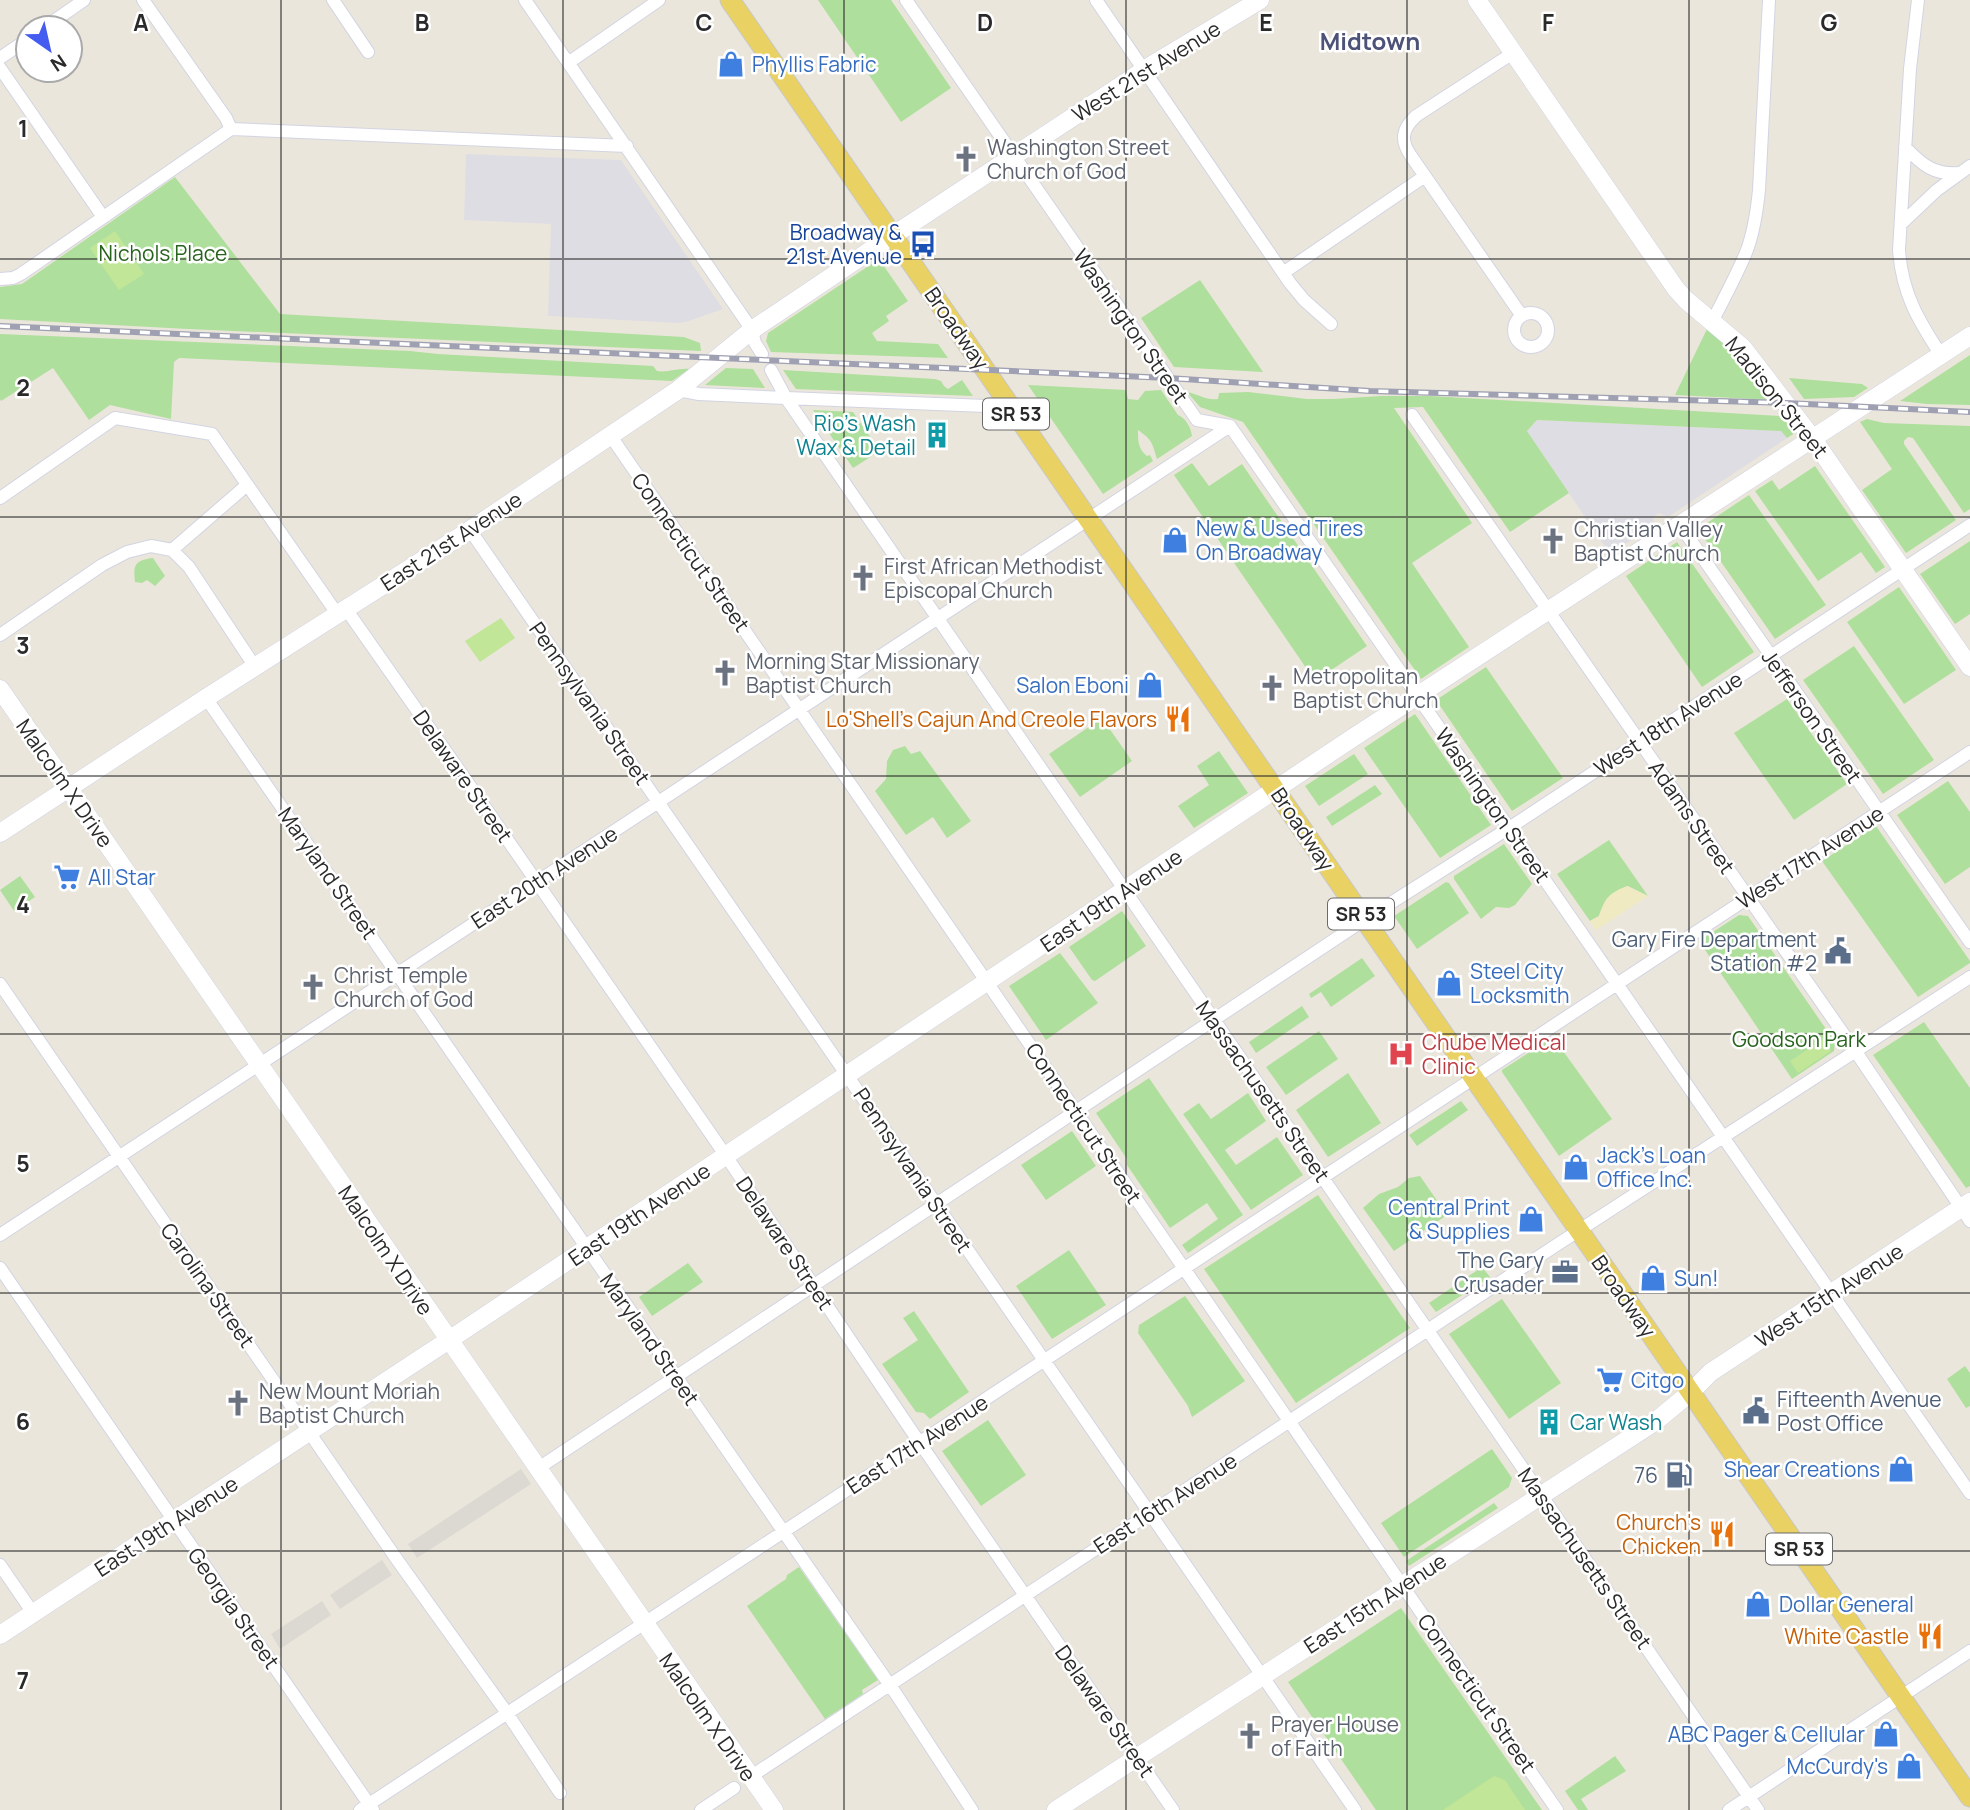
<svg xmlns="http://www.w3.org/2000/svg" width="1970" height="1810" viewBox="0 0 1970 1810" font-family="Manrope,sans-serif">
	<style>
		.industrial { fill: #dfdde4 }
		.green { fill: #afdf9c }
		.sand { fill: #efeac1 }
		.pitch { fill: #c1e698 }
		.plaza { fill: #dcd9d3 }
		.lines { fill: none; stroke-linecap: round; stroke-linejoin: round }
		.street-casing { stroke: #d2d4e2; stroke-width: 14 }
		.secondary-casing { stroke: #d2d4e2; stroke-width: 19 }
		.primary-casing { stroke: #c8c8c8; stroke-width: 21 }
		.street { stroke: #fff; stroke-width: 12 }
		.secondary { stroke: #fff; stroke-width: 18 }
		.primary { stroke: #e9d163; stroke-width: 19 }
		.rail-casing { stroke: #9fa1b3; stroke-width: 6 }
		.rail { stroke: #fff; stroke-width: 3.5; stroke-dasharray: 10; stroke-linecap: butt }
		.grid { fill: none; stroke: #2a2a2a; stroke-width: 2; stroke-opacity: 0.55 }
		.labels { text-anchor: middle; dominant-baseline: central; stroke-width: 5; stroke-linejoin: round; paint-order: stroke }
		.shield { fill: #fff; stroke: #6a6a6a; stroke-width: 2 }
		.shield-label { font-size: 19px; font-weight: bold; fill: #2a2a2a }
		.shop-label { font-size: 21px; fill: #366cbe; stroke: #fff; text-anchor: start }
		.street-label { font-size: 21px; fill: #2a2a2a; stroke: #fff }
		.worship-label { font-size: 21px; fill: #5b616d; stroke: #fff; text-anchor: start }
		.transit-label { font-size: 21px; fill: #164399; stroke: #fff; text-anchor: end }
		.park-label { font-size: 21px; fill: #28631e; stroke: #fff }
		.culture-label { font-size: 21px; fill: #0d838f; stroke: #fff; text-anchor: end }
		.food-label { font-size: 21px; fill: #c56008; stroke: #fff; text-anchor: end }
		.service-label { font-size: 21px; fill: #4e5e75; stroke: #fff; text-anchor: end }
		.health-label { font-size: 21px; fill: #be3a42; stroke: #fff; text-anchor: start }
		.quarter-label { font-size: 24px; font-weight: bold; fill: #4d5278; stroke: #fff }
		.grid-label { font-size: 23px; text-anchor: middle; font-weight: bold; fill: #2a2a2a; stroke: #fff; stroke-width: 5; stroke-linejoin: round; paint-order: stroke }
	</style>
	<rect width="100%" height="100%" fill="#ebe6dc"/>
	<path class="industrial" d="M466 154 621 160 723 309 686 322 677 323 548 316 551 224 464 220Z
		M1537 420 1781 431 1787 438 1668 517 1659 513 1653 517 1654 525 1610 554 1527 431Z"/>
	<path class="green" d="M818 0H891L951 88 901 122Z
		M175 177 280 314 684 337 700 343 701 351 188 329 0 319V287L22 284Z
		M879 259 908 301 886 316 889 321 872 333 877 341 938 344 948 358 771 352 766 341 768 333Z
		M1200 280 1263 372 1174 367 1141 318Z
		M1708 327 1724 338 1774 400 1675 395Z
		M0 334 410 351 438 354 653 366 657 371C667 373 678 368 689 369L672 381 179 358 174 362 171 419 110 405 89 420 53 368 1 401 0 399Z
		M1970 355V405L1927 404 1900 401Z
		M726 368 753 369 765 388 705 385Z
		M783 370 935 379 941 381 944 386 948 389 962 380 973 396 796 389Z
		M1789 378 1862 384 1868 388 1854 397 1804 399Z
		M1028 385 1126 390 1128 399 1138 400 1145 391 1161 390 1178 415C1186 418 1191 428 1192 436L1157 459C1152 442 1152 440 1138 430 1138 441 1138 449 1147 456L1150 455 1153 461 1103 494Z
		M1187 392C1198 394 1207 401 1218 399L1219 393 1248 392 1307 399H1334L1381 396H1430L1781 416 1795 433 1787 438 1781 431 1537 420 1527 431 1569 493 1510 532 1423 407 1394 408 1472 523 1412 563 1469 647 1421 679 1243 422 1200 407Z
		M813 410 853 412 880 451 853 468Z
		M1867 419 1884 423 1970 426V509L1964 513 1913 438 1908 437 1904 441V444L1956 520 1906 553 1862 490 1892 469 1860 422Z
		M1192 463 1209 486 1242 464 1367 646 1315 681 1174 475Z
		M1815 466 1885 567 1876 573 1861 552 1818 581 1755 491 1772 480 1779 490Z
		M1749 495 1826 605 1775 639 1698 529Z
		M1970 541V614L1955 624 1920 574Z
		M1677 542 1754 652 1702 687 1626 576Z
		M153 558 165 576 155 586 147 580 142 583 135 582C133 565 135 560 153 558Z
		M1899 587 1956 670 1904 704 1847 622Z
		M1854 646 1934 760 1883 794 1803 680Z
		M1486 667 1563 778 1512 811 1436 700Z
		M1787 699 1847 784 1794 820 1734 733Z
		M1415 714 1491 825 1440 858 1364 748Z
		M1102 718 1132 761 1080 797 1049 754Z
		M905 746 911 754 920 751 971 821 947 838 933 817 906 835 875 791 886 779 887 761 893 750Z
		M1219 751 1248 793 1194 828 1178 806 1209 785 1197 766Z
		M1354 754 1368 774 1319 806 1305 786Z
		M1948 781 1970 812V867L1945 884 1897 815Z
		M1375 785 1382 794 1332 826 1326 817Z
		M1876 826 1970 961V963L1918 997 1822 861Z
		M1609 840 1648 896 1628 886C1608 894 1606 897 1599 916L1590 921 1557 874Z
		M1504 844 1532 884 1515 905 1509 908 1496 907 1481 919 1454 879V876Z
		M20 876 35 897 14 911 0 890Z
		M1446 882 1449 883 1469 913 1417 949 1394 916Z
		M1122 911 1146 946 1095 981 1092 980 1069 947Z
		M1739 915 1748 916 1835 1042 1834 1051 1792 1079 1699 941Z
		M1060 953 1098 1003 1046 1040 1009 986Z
		M1362 958 1375 976 1331 1007 1321 992 1311 998 1309 994Z
		M1302 1006 1309 1017 1256 1053 1249 1042Z
		M1924 1022 1970 1088V1186L1966 1188 1873 1055Z
		M1319 1031 1338 1059 1286 1095 1266 1067Z
		M1553 1037 1612 1119 1559 1156 1502 1072V1070Z
		M1348 1073 1381 1123 1328 1157 1296 1110Z
		M1149 1078 1243 1215 1188 1253 1182 1245 1218 1219 1207 1203 1170 1228 1127 1165V1159L1096 1113Z
		M1248 1093 1266 1121 1225 1150 1236 1165 1277 1137 1303 1175 1251 1210 1183 1114 1199 1103 1211 1119Z
		M1461 1101 1468 1110 1417 1146 1409 1135Z
		M1072 1131 1096 1166 1046 1200 1021 1165Z
		M1420 1176 1447 1215 1394 1251 1363 1208 1379 1194 1398 1187 1409 1178Z
		M1318 1195 1410 1328 1296 1403 1204 1269Z
		M1069 1250 1106 1305 1052 1339 1016 1286Z
		M688 1263 703 1282 652 1316 639 1297Z
		M1482 1267 1490 1277 1436 1312 1429 1303Z
		M1185 1296 1245 1381 1192 1417 1188 1406 1138 1333 1139 1325Z
		M1502 1299 1561 1383 1509 1419 1449 1334Z
		M914 1311 969 1392 930 1419 924 1413 916 1412 882 1364 918 1340 903 1318Z
		M1965 1366 1970 1373V1406L1966 1408 1947 1379Z
		M988 1420 1026 1475 981 1506 942 1451Z
		M1492 1449 1512 1478 1509 1487 1404 1557 1381 1523Z
		M1494 1503 1498 1508 1409 1566 1406 1561Z
		M799 1567 878 1680 862 1690 863 1694 825 1719 747 1606 786 1579 787 1575Z
		M1401 1608 1542 1810H1376L1288 1682Z
		M1615 1756 1626 1771 1581 1799 1588 1810H1578L1565 1791Z"/>
	<path class="sand" d="M1627 886 1648 896 1596 930 1590 921 1599 916C1606 897 1608 894 1627 886Z"/>
	<path class="pitch" d="M115 231 144 274 119 290 90 248Z
		M501 618 515 638 480 662 465 641Z
		M1824 1039 1831 1051 1798 1073 1790 1061Z
		M1494 1776 1505 1780 1525 1810H1443Z"/>
	<path class="plaza" d="M521 1469 531 1484 417 1558 408 1544Z
		M382 1560 392 1575 340 1609 330 1595Z
		M322 1601 331 1615 280 1649 271 1634Z"/>
	<g class="lines">
		<g class="street-casing">
			<path id="street" d="M143 0 226 118 231 129
				M333 0 368 52
				M525 0 752 330 755 343 762 354
				M906 0 1197 420 1230 426 1970 1493
				M1096 0 1290 283 1304 300 1331 324
				M1918 0 1910 69 1899 250C1902 293 1918 320 1941 355
				M44 28 84 0
				M1513 53 1416 116C1402 129 1400 140 1411 156L1522 316
				M0 58 28 39
				M568 63 659 0
				M0 68 103 217
				M231 129 627 146
				M1905 147C1922 165 1934 175 1959 173
				M1901 224 1937 190 1970 166
				M1283 273 1425 176
				M0 279 13 278 21 274 231 129
				M1514 330a17 17 0 1 1 34 0a17 17 0 1 1-34 0Z
				M1712 322C1724 298 1737 275 1747 250 1754 231 1757 210 1759 190L1769 0
				M771 370 786 398 1758 1810
				M678 390 699 394 786 398 1011 407
				M1412 415 1856 1052 1970 1221
				M610 435 1557 1810
				M0 498 115 418 212 434 338 615
				M1680 525 1970 942
				M470 530 1355 1810
				M172 550 247 485
				M346 609 489 813 726 1156 913 1433 1173 1810
				M0 635 102 565 127 552 151 546 172 550 189 567 255 667
				M206 698 896 1694 972 1810
				M0 984 398 1561 507 1713 560 1793
				M0 1235 1230 426
				M0 1268 373 1810
				M537 1469 1364 920 1509 828 1970 525
				M0 1565 33 1613
				M750 1777 1558 1244 1970 977
				M360 1810 1970 752
				M701 1810 734 1788
				M1729 1810 1970 1651"/>
		</g>
		<g class="secondary-casing">
			<path id="secondary" d="M1477 0 1676 289 1686 300 1743 348 1813 439 1970 667
				M0 689 774 1810
				M0 833 206 698 470 530 678 390 752 330 874 248 1152 65 1260 0
				M0 1635 461 1332 1351 739 1970 336
				M1056 1810 1656 1421 1691 1392 1711 1372 1970 1202"/>
		</g>
		<g class="primary-casing">
			<path id="primary" d="M730 0 1970 1797"/>
		</g>
		<use href="#street" class="street"/>
		<use href="#secondary" class="secondary"/>
		<use href="#primary" class="primary"/>
		<g class="rail-casing">
			<path id="rail" d="M0 326 1168 378 1370 391 1786 403 1970 412"/>
		</g>
		<use href="#rail" class="rail"/>
	</g>
	<path class="grid" d="M281 0V1810M563 0V1810M844 0V1810M1126 0V1810M1407 0V1810M1689 0V1810M0 259H1970M0 517H1970M0 776H1970M0 1034H1970M0 1293H1970M0 1551H1970"/>
	<defs>
		<g id="shop-bare" transform="scale(2.1)"><path d="M-5-2.5h2.3a2.7 3.5 0 0 1 5.4 0H5L5.5 6h-11ZM-1.5-2.5h3a1.5 2.3 0 0 0-3 0Z" fill="#3f7fe0" stroke="#fff" stroke-width="2.5" paint-order="stroke"/></g>
		<g id="church-bare" transform="scale(2.1)"><path d="M-1.2-6h2.4v3.5h3.3v2.4h-3.3V6h-2.4V-.1h-3.3v-2.4h3.3Z" fill="#6b7280" stroke="#fff" stroke-width="2.5" paint-order="stroke"/></g>
		<g id="bus-bare" transform="scale(2.1)"><path d="M-5-6H5V4H4V6H2V4H-2V6H-4V4H-5ZM-3.5-4V0h7V-4ZM-3.5 1.2v1.5H-2V1.2ZM2 1.2v1.5H3.5V1.2Z" fill="#1a4fb4" stroke="#fff" stroke-width="2.5" paint-order="stroke"/></g>
		<g id="building-bare" transform="scale(2.1)"><path d="M-4-6H4V6H1V3H-1V6H-4ZM-2.5-4.3h1.7v1.8h-1.7ZM.8-4.3h1.7v1.8H.8ZM-2.5-1h1.7V.8h-1.7ZM.8-1h1.7V.8H.8Z" fill="#0f9aa8" stroke="#fff" stroke-width="2.5" paint-order="stroke"/></g>
		<g id="restaurant-bare" transform="scale(2.1)"><path d="M-5-6h1v4h1v-4h1v4h1v-4h1v5L-1.5 .5V6h-2V.5L-5-1ZM5-6V6H3V1.5H1.5Q1.5-4 5-6Z" fill="#e8710a" stroke="#fff" stroke-width="2.5" paint-order="stroke"/></g>
		<g id="supermarket-bare" transform="scale(2.1)"><path d="M-6-5.5h2.5l.6 2H6L4.5 2H-2.5L-4.4-4H-6ZM-1.5 3.2a1.3 1.3 0 1 0 .1 0ZM3 3.2a1.3 1.3 0 1 0 .1 0Z" fill="#3f7fe0" stroke="#fff" stroke-width="2.5" paint-order="stroke"/></g>
		<g id="civic-bare" transform="scale(2.1)"><path d="M-.6-6.5H3V-4.5H.6V-3L4-1V1h2V6H-6V1h2V-1L-.6-3ZM-1.2 2.5V6h2.4V2.5Z" fill="#5c6f8a" stroke="#fff" stroke-width="2.5" paint-order="stroke"/></g>
		<g id="hospital-bare" transform="scale(2.1)"><path d="M-5-5h3v3.5h4V-5h3V5h-3V1.5h-4V5h-3Z" fill="#e0444e" stroke="#fff" stroke-width="2.5" paint-order="stroke"/></g>
		<g id="office-bare" transform="scale(2.1)"><path d="M-6-3h4V-5.5h4V-3h4V5H-6ZM-1-4.5V-3h2v-1.5ZM-6 0V1H6V0Z" fill="#5c6f8a" stroke="#fff" stroke-width="2.5" paint-order="stroke"/></g>
		<g id="fuel-bare" transform="scale(2.1)"><path d="M-5.5-6h7V0h2V4h1.3V-2.5L3-4.5l.8-.8L6-3V5H2.5V1h-1V6h-7ZM-4.2-4.7v3.2H.2V-4.7Z" fill="#5c6f8a" stroke="#fff" stroke-width="2.5" paint-order="stroke"/></g>
	</defs>
	<g fill-rule="evenodd">
		<use href="#shop-bare" x="731" y="64"/>
		<use href="#church-bare" x="966" y="159"/>
		<use href="#bus-bare" x="923" y="244"/>
		<use href="#building-bare" x="937" y="435"/>
		<use href="#shop-bare" x="1175" y="540"/>
		<use href="#church-bare" x="1553" y="541"/>
		<use href="#church-bare" x="863" y="578"/>
		<use href="#church-bare" x="725" y="673"/>
		<use href="#shop-bare" x="1150" y="685"/>
		<use href="#church-bare" x="1272" y="688"/>
		<use href="#restaurant-bare" x="1178" y="719"/>
		<use href="#supermarket-bare" x="67" y="877"/>
		<use href="#civic-bare" x="1838" y="951"/>
		<use href="#shop-bare" x="1449" y="983"/>
		<use href="#church-bare" x="313" y="987"/>
		<use href="#hospital-bare" x="1401" y="1054"/>
		<use href="#shop-bare" x="1576" y="1167"/>
		<use href="#shop-bare" x="1531" y="1219"/>
		<use href="#office-bare" x="1565" y="1272"/>
		<use href="#shop-bare" x="1653" y="1278"/>
		<use href="#supermarket-bare" x="1610" y="1380"/>
		<use href="#church-bare" x="238" y="1403"/>
		<use href="#civic-bare" x="1756" y="1411"/>
		<use href="#building-bare" x="1549" y="1422"/>
		<use href="#shop-bare" x="1901" y="1469"/>
		<use href="#fuel-bare" x="1679" y="1475"/>
		<use href="#restaurant-bare" x="1722" y="1534"/>
		<use href="#shop-bare" x="1758" y="1604"/>
		<use href="#restaurant-bare" x="1930" y="1636"/>
		<use href="#shop-bare" x="1886" y="1734"/>
		<use href="#church-bare" x="1250" y="1736"/>
		<use href="#shop-bare" x="1909" y="1766"/>
	</g>
	<g class="labels">
		<g class="shield">
			<rect x="983" y="398.5" width="66" height="31" rx="5"/>
			<rect x="1328" y="898.5" width="66" height="31" rx="5"/>
			<rect x="1766" y="1533.5" width="66" height="31" rx="5"/>
		</g>
		<g class="shield-label">
			<text x="1016" y="414">SR 53</text>
			<text x="1361" y="914">SR 53</text>
			<text x="1799" y="1549">SR 53</text>
		</g>
		<g class="shop-label">
			<text x="752" y="64">Phyllis Fabric</text>
			<text x="1196" y="528">New &amp; Used Tires<tspan x="1196" dy="24">On Broadway</tspan></text>
			<text x="1129" y="685" text-anchor="end">Salon Eboni</text>
			<text x="88" y="877">All Star</text>
			<text x="1470" y="971">Steel City<tspan x="1470" dy="24">Locksmith</tspan></text>
			<text x="1597" y="1155">Jack's Loan<tspan x="1597" dy="24">Office Inc.</tspan></text>
			<text x="1510" y="1207" text-anchor="end">Central Print<tspan x="1510" dy="24">&amp; Supplies</tspan></text>
			<text x="1674" y="1278">Sun!</text>
			<text x="1631" y="1380">Citgo</text>
			<text x="1880" y="1469" text-anchor="end">Shear Creations</text>
			<text x="1779" y="1604">Dollar General</text>
			<text x="1865" y="1734" text-anchor="end">ABC Pager &amp; Cellular</text>
			<text x="1888" y="1766" text-anchor="end">McCurdy's</text>
		</g>
		<g class="street-label">
			<text transform="translate(1146 71) rotate(-32)">West 21st Avenue</text>
			<text transform="translate(1131 326) rotate(55)">Washington Street</text>
			<text transform="translate(957 328) rotate(55)">Broadway</text>
			<text transform="translate(1777 397) rotate(51)">Madison Street</text>
			<text transform="translate(451 541) rotate(-33)">East 21st Avenue</text>
			<text transform="translate(691 552) rotate(55)">Connecticut Street</text>
			<text transform="translate(590 703) rotate(55)">Pennsylvania Street</text>
			<text transform="translate(1812 716) rotate(55)">Jefferson Street</text>
			<text transform="translate(1668 723) rotate(-33)">West 18th Avenue</text>
			<text transform="translate(463 776) rotate(55)">Delaware Street</text>
			<text transform="translate(65 783) rotate(55)">Malcolm X Drive</text>
			<text transform="translate(1493 805) rotate(55)">Washington Street</text>
			<text transform="translate(1692 817) rotate(55)">Adams Street</text>
			<text transform="translate(1303 829) rotate(56)">Broadway</text>
			<text transform="translate(1810 857) rotate(-33)">West 17th Avenue</text>
			<text transform="translate(328 873) rotate(55)">Maryland Street</text>
			<text transform="translate(544 877) rotate(-33)">East 20th Avenue</text>
			<text transform="translate(1111 900) rotate(-34)">East 19th Avenue</text>
			<text transform="translate(1263 1091) rotate(55)">Massachusetts Street</text>
			<text transform="translate(1084 1123) rotate(56)">Connecticut Street</text>
			<text transform="translate(913 1170) rotate(56)">Pennsylvania Street</text>
			<text transform="translate(639 1214) rotate(-34)">East 19th Avenue</text>
			<text transform="translate(785 1243) rotate(56)">Delaware Street</text>
			<text transform="translate(386 1250) rotate(56)">Malcolm X Drive</text>
			<text transform="translate(208 1285) rotate(55)">Carolina Street</text>
			<text transform="translate(1829 1295) rotate(-33)">West 15th Avenue</text>
			<text transform="translate(1624 1296) rotate(55)">Broadway</text>
			<text transform="translate(650 1339) rotate(55)">Maryland Street</text>
			<text transform="translate(917 1444) rotate(-33)">East 17th Avenue</text>
			<text transform="translate(1165 1503) rotate(-33)">East 16th Avenue</text>
			<text transform="translate(166 1526) rotate(-33)">East 19th Avenue</text>
			<text transform="translate(1585 1558) rotate(55)">Massachusetts Street</text>
			<text transform="translate(1375 1603) rotate(-33)">East 15th Avenue</text>
			<text transform="translate(234 1608) rotate(55)">Georgia Street</text>
			<text transform="translate(1477 1693) rotate(55)">Connecticut Street</text>
			<text transform="translate(1105 1711) rotate(55)">Delaware Street</text>
			<text transform="translate(708 1717) rotate(55)">Malcolm X Drive</text>
		</g>
		<g class="worship-label">
			<text x="987" y="147">Washington Street<tspan x="987" dy="24">Church of God</tspan></text>
			<text x="1574" y="529">Christian Valley<tspan x="1574" dy="24">Baptist Church</tspan></text>
			<text x="884" y="566">First African Methodist<tspan x="884" dy="24">Episcopal Church</tspan></text>
			<text x="746" y="661">Morning Star Missionary<tspan x="746" dy="24">Baptist Church</tspan></text>
			<text x="1293" y="676">Metropolitan<tspan x="1293" dy="24">Baptist Church</tspan></text>
			<text x="334" y="975">Christ Temple<tspan x="334" dy="24">Church of God</tspan></text>
			<text x="259" y="1391">New Mount Moriah<tspan x="259" dy="24">Baptist Church</tspan></text>
			<text x="1271" y="1724">Prayer House<tspan x="1271" dy="24">of Faith</tspan></text>
		</g>
		<g class="transit-label">
			<text x="902" y="232">Broadway &amp;<tspan x="902" dy="24">21st Avenue</tspan></text>
		</g>
		<g class="park-label">
			<text x="163" y="253">Nichols Place</text>
			<text x="1799" y="1039">Goodson Park</text>
		</g>
		<g class="culture-label">
			<text x="916" y="423">Rio's Wash<tspan x="916" dy="24">Wax &amp; Detail</tspan></text>
			<text x="1570" y="1422" text-anchor="start">Car Wash</text>
		</g>
		<g class="food-label">
			<text x="1157" y="719">Lo'Shell's Cajun And Creole Flavors</text>
			<text x="1701" y="1522">Church's<tspan x="1701" dy="24">Chicken</tspan></text>
			<text x="1909" y="1636">White Castle</text>
		</g>
		<g class="service-label">
			<text x="1817" y="939">Gary Fire Department<tspan x="1817" dy="24">Station #2</tspan></text>
			<text x="1544" y="1260">The Gary<tspan x="1544" dy="24">Crusader</tspan></text>
			<text x="1777" y="1399" text-anchor="start">Fifteenth Avenue<tspan x="1777" dy="24">Post Office</tspan></text>
			<text x="1658" y="1475">76</text>
		</g>
		<g class="health-label">
			<text x="1422" y="1042">Chube Medical<tspan x="1422" dy="24">Clinic</tspan></text>
		</g>
		<g class="quarter-label">
			<text x="1370" y="40">Midtown</text>
		</g>
	</g>
	<g class="grid-label">
		<text x="141" y="31">A</text>
		<text x="422" y="31">B</text>
		<text x="704" y="31">C</text>
		<text x="985" y="31">D</text>
		<text x="1266" y="31">E</text>
		<text x="1548" y="31">F</text>
		<text x="1829" y="31">G</text>
		<text x="23" y="137">1</text>
		<text x="23" y="396">2</text>
		<text x="23" y="654">3</text>
		<text x="23" y="913">4</text>
		<text x="23" y="1172">5</text>
		<text x="23" y="1430">6</text>
		<text x="23" y="1689">7</text>
	</g>
	<g transform="translate(49 49) rotate(146)"><circle r="33" fill="#ffffff" stroke="#aaaaaa" stroke-width="2"/>
	<path d="M0-5L12 26L0 18L-12 26Z" fill="#445cf0"/>
	<text y="-10" font-size="19" font-weight="bold" text-anchor="middle" fill="#2a2a2a">N</text>
	</g>
</svg>
